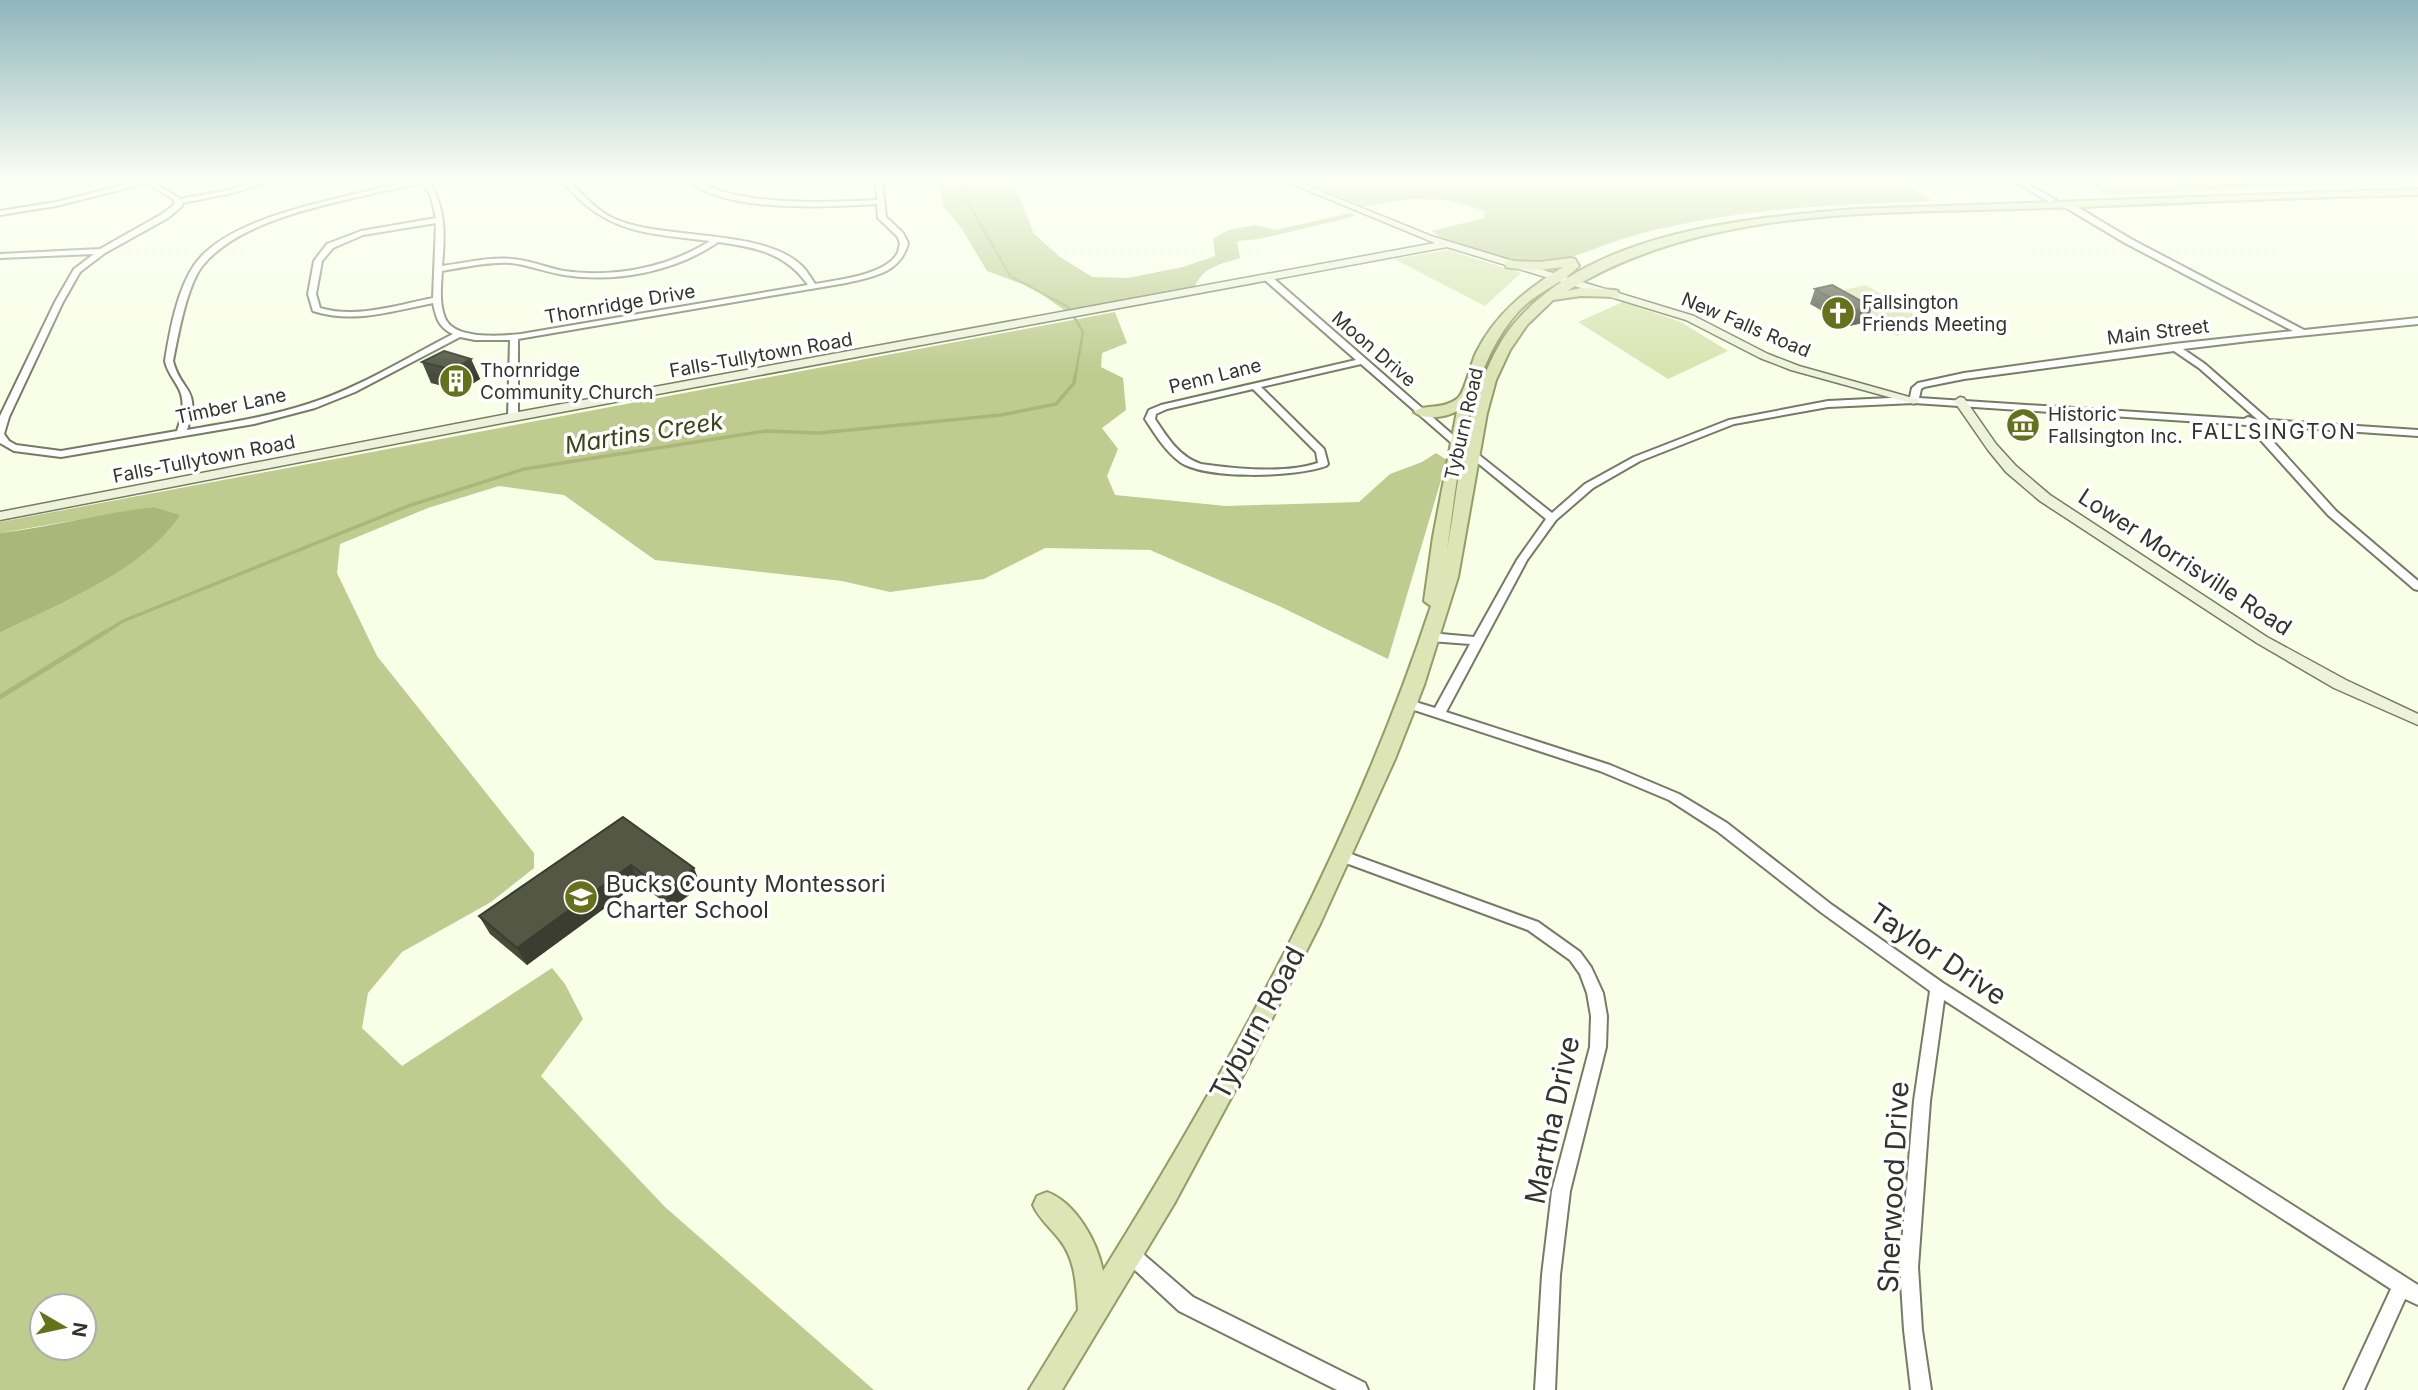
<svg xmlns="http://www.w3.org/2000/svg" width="2418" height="1390" viewBox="0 0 2418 1390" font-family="Inter,sans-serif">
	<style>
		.green { fill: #d8e3af }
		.forest { fill: #bfcb8f; fill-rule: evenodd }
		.water { fill: #abb67b }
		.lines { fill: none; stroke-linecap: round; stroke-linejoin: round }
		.stream-far2 { stroke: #abb67b; stroke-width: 2.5 }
		.stream-far1 { stroke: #abb67b; stroke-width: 3.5 }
		.stream { stroke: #abb67b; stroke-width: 4.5 }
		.street-casing { stroke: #767a66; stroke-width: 4 }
		.secondary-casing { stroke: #767a66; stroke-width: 3 }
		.primary-casing { stroke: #939c66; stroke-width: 4 }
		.street { fill: #fff; fill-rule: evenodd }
		.secondary { fill: #eef2da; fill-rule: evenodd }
		.primary { fill: #dde5b6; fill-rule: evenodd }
		.wall { fill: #474b3a }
		.shaded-wall { fill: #3a3d30 }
		.building { fill: #535744; stroke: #3a3d30; stroke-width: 2 }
		.labels { text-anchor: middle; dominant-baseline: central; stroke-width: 7; stroke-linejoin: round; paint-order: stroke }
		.far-poi-label { font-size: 19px; fill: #33352d; stroke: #fff; text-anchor: start }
		.far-street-label { font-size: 19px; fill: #33352d; stroke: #fff }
		.far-quarter-label { font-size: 21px; letter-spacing: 2px; fill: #33352d; stroke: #fff }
		.street-label { font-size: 23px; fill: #33352d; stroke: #fff }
		.poi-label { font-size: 23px; fill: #33352d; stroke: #fff; text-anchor: start }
		.water-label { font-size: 24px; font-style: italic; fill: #3d4317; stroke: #fff }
		.near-street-label { font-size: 28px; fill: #33352d; stroke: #fff }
	</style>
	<rect width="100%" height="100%" fill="#f9fee7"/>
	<path class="green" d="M1448 250 1521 273 1485 306 1394 259Z
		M1866 285 1934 326 1897 336 1825 294Z
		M1623 302 1681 322 1728 351 1668 379 1578 322Z"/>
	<path class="forest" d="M938 181H1013L1034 234 1060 257 1092 277 1128 278 1183 267 1215 256 1213 239 1228 230 1255 225 1276 230 1351 213 1356 216 1259 239 1237 241 1240 258C1221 264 1202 267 1195 287L1064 310 1033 288 987 271 962 229 944 207Z
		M1321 181H1495L1500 185 1533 181H1901L1933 201C1851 204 1768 207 1688 223 1660 228 1632 235 1605 245 1583 253 1562 262 1538 263 1513 264 1451 247 1432 231L1484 218 1485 211 1448 200 1411 199 1363 206 1313 185Z
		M2085 181H2353L2350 184 2105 195Z
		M1115 312 1127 343 1102 353 1101 367 1123 378 1126 410 1102 428 1118 449 1107 476 1115 495 1226 506 1359 502 1390 474 1422 462 1436 453 1447 460 1388 659 1279 606 1150 550 1045 548 984 579 890 592 842 581 655 560 564 495 499 486 428 508 340 544 337 573 377 656 534 853V868L491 902 402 952 368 993 362 1028 402 1066 552 968 565 984 583 1019 541 1076 665 1207 874 1390H0V633L90 587 179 515 154 507 0 533V522ZM42 1306H84V1348H42Z"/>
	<path class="water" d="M154 507 180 515C142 572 60 602 0 633V533C52 527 102 513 154 507Z"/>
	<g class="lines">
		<path class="stream-far2" d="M956 181 1010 276 1068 307 1083 332 1075 378"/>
		<path class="stream-far1" d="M104 633 123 621 408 506 524 469 766 431 819 433 1001 415 1056 404 1074 383 1075 376"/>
		<path class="stream" d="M0 697 107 631"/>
		<g class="street-casing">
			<path id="street" d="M140 181H152L180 199 230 190 258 181H267L233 193 182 203V206L168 218 105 253 80 272 63 302 9 417 4 434 9 441 16 445 61 451 177 431C182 416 186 401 178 387 173 378 167 371 165 361 170 330 177 290 195 264 224 223 309 205 355 194 380 188 404 181 429 181 446 210 445 233 442 266 465 263 488 257 512 259 530 260 547 268 564 271 614 278 667 268 710 241 646 233 606 234 562 181H569C584 195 599 214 620 221 670 240 764 229 802 266 807 271 811 278 815 284 837 280 885 275 897 254 899 251 899 247 900 243L897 236 878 218 877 204C830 207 725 213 690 181 700 181 706 186 715 189 725 193 736 195 747 197 789 204 834 202 877 200L876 181H882L886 217 903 233 908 243C901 273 872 277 846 283L518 339V417L513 420 508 417 510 340H475L460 337 355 392 315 408 254 424 61 457 14 451 0 443V416L55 302 74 269 94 254 0 258V254L100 249 162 214 175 204 173 199 147 183 56 206 0 215V211L56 202ZM423 182 431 197 436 218 361 231 327 244 314 261 308 294 313 311C353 324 393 311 433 303 436 317 438 327 453 334 406 358 359 388 308 404 268 417 227 423 187 430 202 387 181 393 173 361 178 336 187 283 204 264 239 222 319 206 371 194 388 190 407 188 423 182ZM436 223 433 298C397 305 356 319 320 308L316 294 322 261 333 248 363 235ZM718 242C755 247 786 253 808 285L521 334C502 336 454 340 445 318 439 304 441 286 442 271 465 267 488 262 511 263 529 265 546 272 564 275 615 283 675 272 718 242Z
				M2014 181H2022L2056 200 2049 202Z
				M2063 202H2069L2131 239 2304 330 2418 318V324L2249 341 2183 349 2205 364 2269 420 2418 430V436L2258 425 2336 511 2418 581V590L2414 589 2328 515 2247 425 1914 403 1828 407 1734 424 1640 461 1593 488 1556 520 1527 560 1446 712 1610 765 1679 794 1727 823 1832 905 1943 983 2418 1285V1305L2405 1299 2364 1390H2344L2391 1289 1944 1000 1930 1101 1918 1267 1922 1330 1931 1390H1911L1904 1330 1900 1267 1914 1101 1930 991 1822 913 1717 831 1669 800 1600 771 1405 707 1403 704 1409 700 1435 708 1470 644 1430 641 1424 637 1430 633 1474 637 1517 560 1546 519 1468 455V451H1474L1552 513 1585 484 1634 457 1729 420 1828 401 1910 397 1912 388 1918 383 1964 373 2174 344 2293 331 2125 243 2063 206ZM2174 351 2199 368 2258 420 2248 417 2244 419 1919 398 1921 389 1924 387 1964 379Z
				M1266 277H1272L1461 442V446H1455L1361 364 1261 387 1324 449 1328 464 1326 466C1297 477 1206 480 1180 462 1165 451 1155 434 1145 419L1149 410 1161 405 1356 360 1266 281ZM1253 389 1316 452 1318 463C1285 474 1235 469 1201 464 1179 457 1167 437 1155 419L1156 414 1167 409Z
				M1340 850 1538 922 1580 952 1591 967 1603 993 1607 1016 1606 1047 1570 1191 1560 1275 1555 1390H1535L1542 1275 1552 1191 1590 1047 1591 1016 1587 993 1580 974 1570 960 1528 930 1335 859 1333 855 1335 851Z
				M1129 1244 1135 1247 1193 1297 1365 1383 1368 1390H1337L1179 1311 1123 1259 1120 1253 1123 1247Z"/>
		</g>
		<g class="secondary-casing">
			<path id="secondary" d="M1285 181H1296L1431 236 1694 316 1768 354 1799 366 1920 400 1914 404 1791 370 1760 358 1686 320 1447 247 513 421 0 520V512L513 413 1435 243Z
				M1960 397 1964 398 1996 444 2016 466 2050 495 2267 637 2346 680 2418 714V725L2334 688 2257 643 2040 501 2006 472 1988 450 1954 401Z"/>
		</g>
		<g class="primary-casing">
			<path id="primary" d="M2418 189V195C2294 197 2171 204 2047 208 1887 214 1708 204 1567 291L1581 288 1614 290 1618 291V297L1581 296 1553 300 1527 325 1510 350 1496 380 1487 413 1458 577 1424 685 1395 759 1320 924 1247 1068 1174 1204 1062 1390H1029L1078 1310C1076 1285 1076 1261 1060 1240 1051 1228 1039 1219 1033 1205L1037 1196 1047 1192C1076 1203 1097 1241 1103 1271 1233 1062 1354 840 1431 606L1424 601 1433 537 1457 411C1445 418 1424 420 1414 412 1424 403 1442 411 1458 398 1465 392 1471 363 1476 353 1495 314 1527 289 1563 267L1540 270 1510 268 1506 267V261L1540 262 1571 258 1575 259 1579 266C1562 284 1536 292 1519 311 1465 369 1459 473 1447 549 1458 493 1461 431 1484 377 1492 357 1503 335 1519 318 1598 231 1746 218 1856 209Z"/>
		</g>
		<use href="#street" class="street"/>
		<use href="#secondary" class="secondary"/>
		<use href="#primary" class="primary"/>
	</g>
	<path class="wall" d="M1832 285 1867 322 1849 326 1810 304 1815 289Z
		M471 359 480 379 461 391 431 383 422 362Z
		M623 817 701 886 672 908 639 883 527 965 490 934 479 916Z"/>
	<path class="shaded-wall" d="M1872 307 1867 322 1849 326 1854 311Z
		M471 359 480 379 461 391 452 370Z
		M631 865 639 883 527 965 517 948Z
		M694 868 701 886 672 908 664 890Z"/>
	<path class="building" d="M1832 285 1872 307 1854 311 1815 289Z
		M444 351 471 359 452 370 422 362Z
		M623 817 694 868 664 890 631 865 517 948 479 916Z"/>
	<linearGradient id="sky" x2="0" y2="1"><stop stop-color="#8fb5bc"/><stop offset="0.48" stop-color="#fcfff4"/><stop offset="1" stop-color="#fcfff4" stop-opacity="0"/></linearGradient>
	<rect width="2418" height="375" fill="url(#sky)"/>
	<defs>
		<g id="church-disc" transform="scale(1.75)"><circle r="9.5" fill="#66711b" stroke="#fff"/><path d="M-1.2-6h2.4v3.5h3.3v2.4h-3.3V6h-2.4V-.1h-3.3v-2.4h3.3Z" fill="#fff"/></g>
		<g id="building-disc" transform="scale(1.75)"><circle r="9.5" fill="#66711b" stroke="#fff"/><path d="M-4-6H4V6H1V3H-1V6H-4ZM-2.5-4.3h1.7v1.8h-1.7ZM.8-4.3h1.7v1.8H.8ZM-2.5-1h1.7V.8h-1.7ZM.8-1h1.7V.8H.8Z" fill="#fff"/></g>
		<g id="museum-disc" transform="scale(1.75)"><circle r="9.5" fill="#66711b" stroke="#fff"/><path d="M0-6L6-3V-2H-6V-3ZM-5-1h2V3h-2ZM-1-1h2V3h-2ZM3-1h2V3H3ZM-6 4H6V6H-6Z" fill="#fff"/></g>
		<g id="school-disc" transform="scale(1.75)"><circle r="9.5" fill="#66711b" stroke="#fff"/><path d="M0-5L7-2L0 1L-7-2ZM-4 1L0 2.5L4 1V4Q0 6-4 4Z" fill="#fff"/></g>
	</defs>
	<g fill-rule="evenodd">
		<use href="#church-disc" x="1838" y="313"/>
		<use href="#building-disc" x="456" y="381"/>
		<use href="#museum-disc" x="2023" y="425"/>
		<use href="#school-disc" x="581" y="897"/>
	</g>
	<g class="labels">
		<g class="far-poi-label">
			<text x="1862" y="302">Fallsington<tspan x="1862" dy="22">Friends Meeting</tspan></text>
			<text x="480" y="370">Thornridge<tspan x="480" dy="22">Community Church</tspan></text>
			<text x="2048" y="414">Historic<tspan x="2048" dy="22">Fallsington Inc.</tspan></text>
		</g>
		<g class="far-street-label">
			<text transform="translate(620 304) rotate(-10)">Thornridge Drive</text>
			<text transform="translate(1746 325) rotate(23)">New Falls Road</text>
			<text transform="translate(2158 332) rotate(-7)">Main Street</text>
			<text transform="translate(1374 349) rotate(41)">Moon Drive</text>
			<text transform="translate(761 355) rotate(-10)">Falls-Tullytown Road</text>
			<text transform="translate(1215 376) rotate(-14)">Penn Lane</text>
			<text transform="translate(231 406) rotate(-12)">Timber Lane</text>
			<text transform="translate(1464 424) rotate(-77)">Tyburn Road</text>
			<text transform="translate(204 459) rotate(-11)">Falls-Tullytown Road</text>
		</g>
		<g class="far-quarter-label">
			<text x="2274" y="431">FALLSINGTON</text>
		</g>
		<g class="street-label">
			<text transform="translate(2185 562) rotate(33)">Lower Morrisville Road</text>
		</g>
		<g class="poi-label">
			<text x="606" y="884">Bucks County Montessori<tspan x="606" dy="26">Charter School</tspan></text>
		</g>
		<g class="water-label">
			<text transform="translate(644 433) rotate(-9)">Martins Creek</text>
		</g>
		<g class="near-street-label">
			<text transform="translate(1938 954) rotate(34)">Taylor Drive</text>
			<text transform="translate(1257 1023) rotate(-62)">Tyburn Road</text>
			<text transform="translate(1552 1120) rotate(-78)">Martha Drive</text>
			<text transform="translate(1893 1187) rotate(-87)">Sherwood Drive</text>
		</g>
	</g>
	<g transform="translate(63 1327) rotate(99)"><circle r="33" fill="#ffffff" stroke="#adaeab" stroke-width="2"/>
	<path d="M0-5L12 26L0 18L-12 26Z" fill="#66711b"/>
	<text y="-10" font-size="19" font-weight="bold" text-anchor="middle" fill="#33352d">N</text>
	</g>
</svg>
